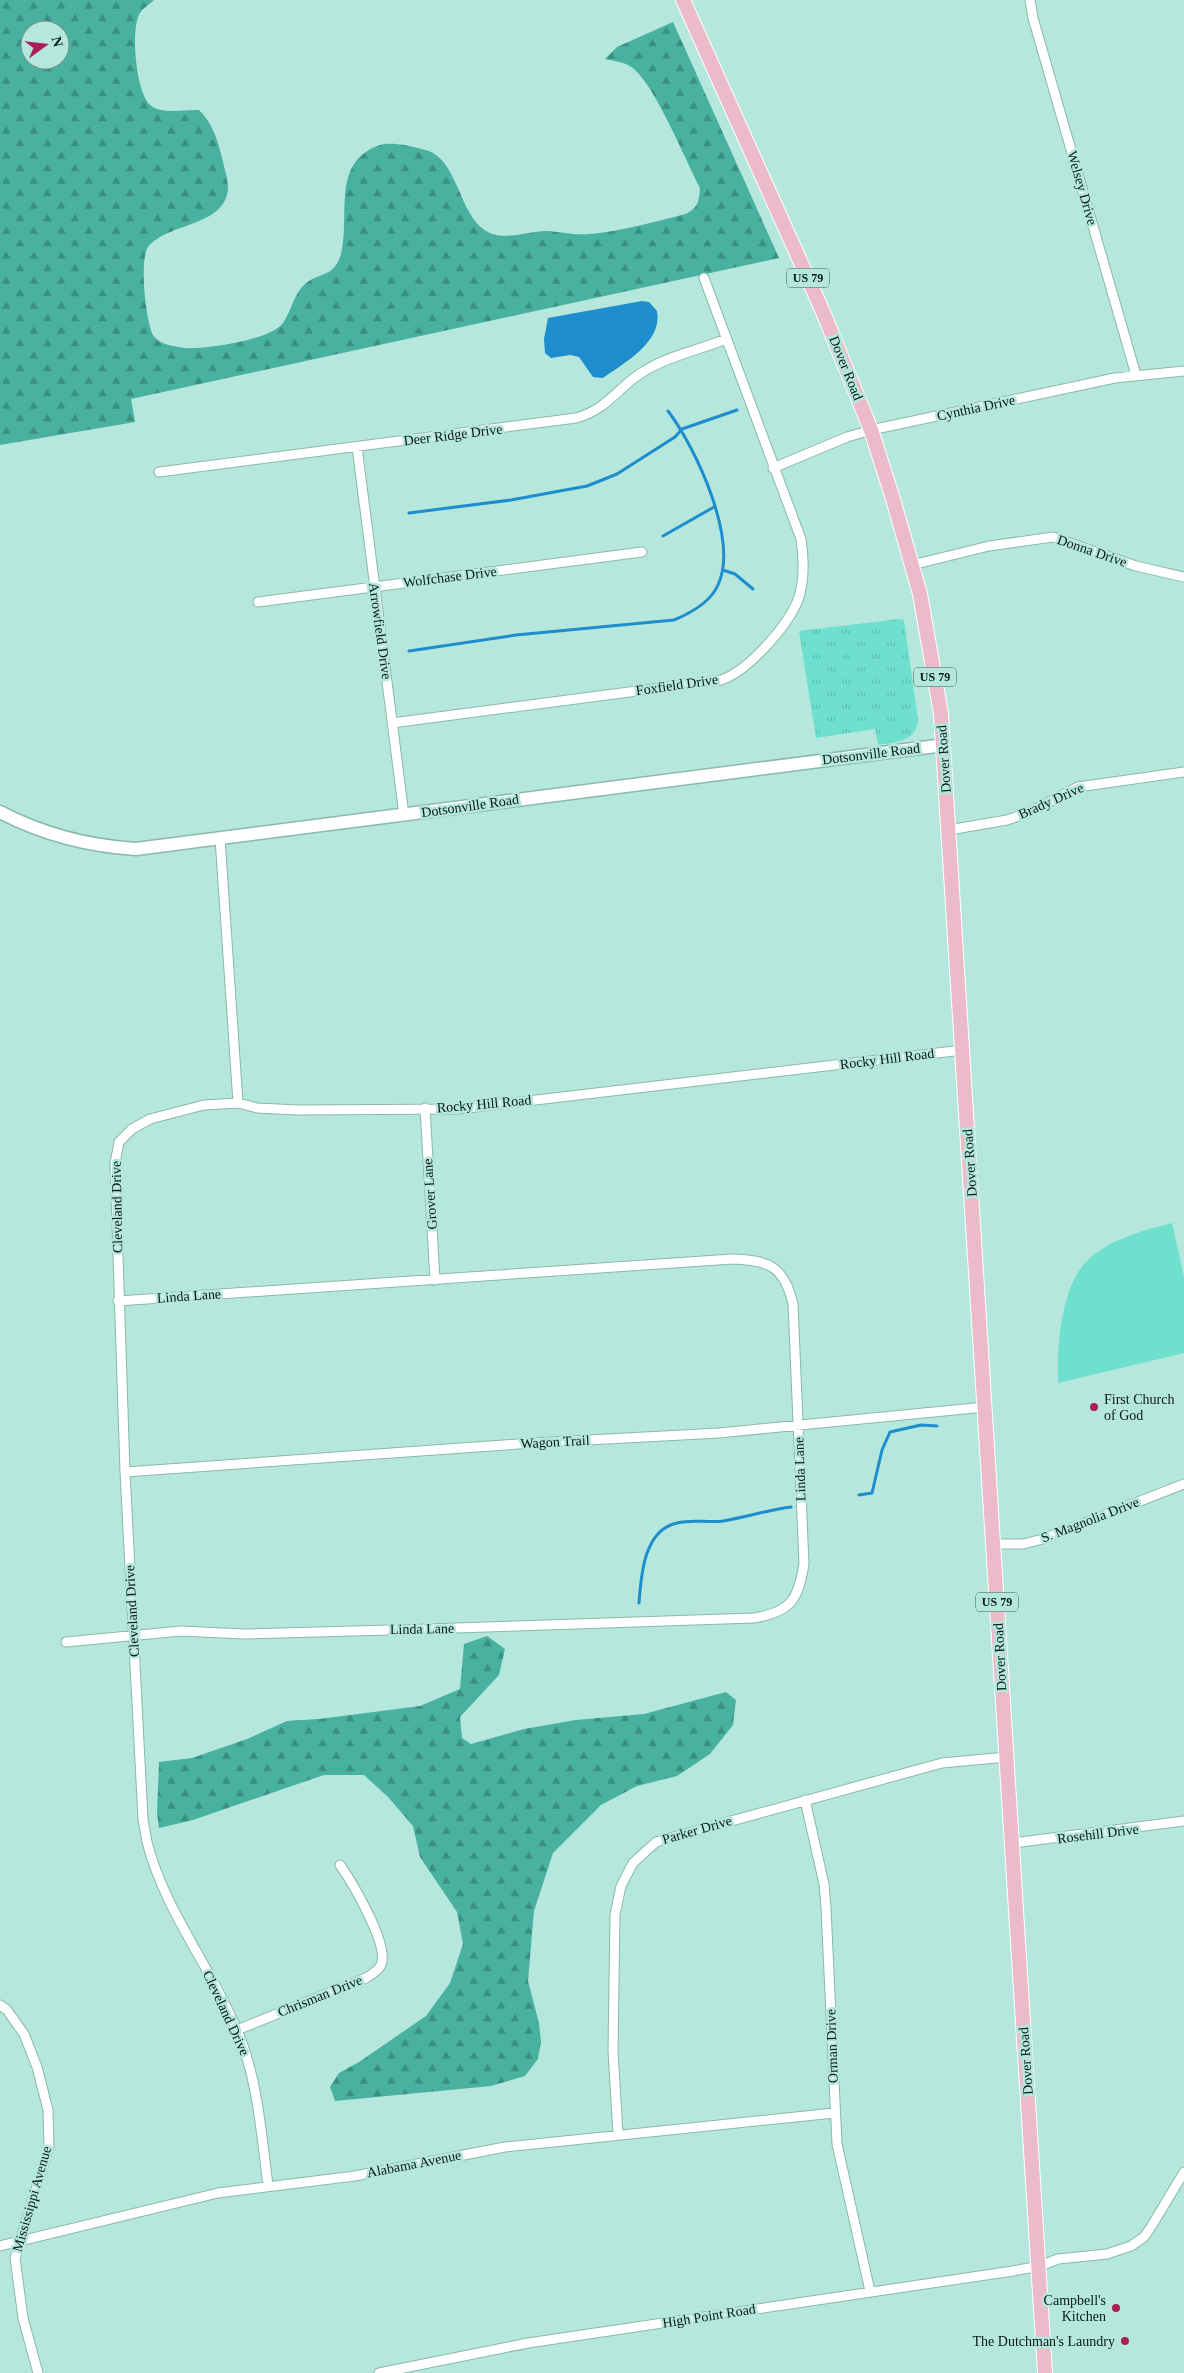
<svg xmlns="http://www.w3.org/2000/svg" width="1184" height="2373" viewBox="0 0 1184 2373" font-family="'Times New Roman',serif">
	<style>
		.grass { fill: url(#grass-tufts) }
		.forest { fill: url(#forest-firs); fill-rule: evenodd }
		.pitch { fill: #6ee0cd }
		.water { fill: #1d8dcd }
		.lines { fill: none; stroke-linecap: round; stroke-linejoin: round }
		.stream { stroke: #1d8dcd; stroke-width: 3 }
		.street-casing { stroke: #89b8ae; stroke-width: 11 }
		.secondary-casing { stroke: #89b8ae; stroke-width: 15 }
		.primary-casing { stroke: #fff; stroke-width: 16 }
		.street { stroke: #fff; stroke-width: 9 }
		.secondary { stroke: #fff; stroke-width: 12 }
		.primary { stroke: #ebbbc9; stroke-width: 14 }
		.poi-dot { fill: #aa1d5b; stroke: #b6e7dd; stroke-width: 2 }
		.labels { text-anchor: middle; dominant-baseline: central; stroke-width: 5; stroke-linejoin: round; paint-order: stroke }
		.shield { fill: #b6e7dd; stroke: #3c5852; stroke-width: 1 }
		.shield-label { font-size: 12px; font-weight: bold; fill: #071a17 }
		.street-label { font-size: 14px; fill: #071a17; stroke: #b6e7dd }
		.poi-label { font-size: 14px; fill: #071a17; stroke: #b6e7dd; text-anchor: end }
	</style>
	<defs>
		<pattern id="grass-tufts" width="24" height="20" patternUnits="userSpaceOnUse" patternTransform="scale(1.25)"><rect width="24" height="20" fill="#6ee0cd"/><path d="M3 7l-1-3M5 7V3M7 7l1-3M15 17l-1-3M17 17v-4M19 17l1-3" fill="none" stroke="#5ec0af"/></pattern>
		<pattern id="forest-firs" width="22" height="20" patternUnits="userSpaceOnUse" patternTransform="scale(1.25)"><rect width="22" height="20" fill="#48b1a0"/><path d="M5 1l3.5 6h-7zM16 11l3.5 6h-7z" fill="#3a8f81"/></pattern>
	</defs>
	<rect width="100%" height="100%" fill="#b6e7dd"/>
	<path class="grass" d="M899 619 904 620 918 720C916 742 896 742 878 745L875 729 816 738 799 631Z"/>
	<path class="forest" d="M0 0H154C150 4 143 8 140 13 130 29 136 92 150 105 162 115 184 109 199 110 212 122 218 141 222 158 224 167 228 179 228 188 226 227 168 222 148 247 139 261 146 321 153 335 159 345 174 346 184 348 204 350 271 340 283 323 291 312 294 293 305 284 319 272 334 278 341 254 351 215 330 162 380 145 389 142 405 145 414 147 420 149 428 150 433 153 460 169 461 221 490 233 506 240 526 232 544 231 554 231 563 233 573 234 602 237 657 221 686 214 698 207 699 202 700 188 685 159 656 88 634 69 626 62 615 61 605 59L617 47 673 22 779 258 131 399 135 422 0 445ZM30 30H60V60H30Z
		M487 1636 505 1649 499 1675 460 1717 462 1738 471 1744 524 1729 576 1720 644 1714 726 1692 736 1700 733 1725 710 1754 677 1776 637 1786 601 1805 553 1853 534 1911 528 1981 539 2023 541 2042 538 2059 525 2076 491 2086 335 2101 330 2087 339 2073 359 2062 426 2016 450 1983 463 1944 457 1912 420 1857 413 1826 388 1797 364 1775H324L193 1820 159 1828 157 1813 159 1762 192 1758 247 1739 287 1721 319 1719 420 1706 460 1689 464 1644Z"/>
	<path class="pitch" d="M1172 1223 1184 1277V1353L1058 1383C1057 1349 1060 1297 1081 1268 1101 1241 1142 1231 1172 1223Z"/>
	<path class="water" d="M642 301 649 302 657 311C663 342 624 363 603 378L593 377 579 357 570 355 551 358 545 353 544 339 548 318Z"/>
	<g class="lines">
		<path class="stream" d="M409 513 511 500 587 486 617 474 675 437 682 429 737 410
			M663 536 714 507
			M723 570 735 574 753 589
			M409 651 516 635 674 620C691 613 710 603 718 585 739 540 696 448 668 411
			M859 1495 872 1493 882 1450 890 1432 921 1425 937 1426
			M639 1603C641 1575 644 1530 677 1523 692 1519 708 1523 723 1521 746 1517 768 1510 791 1507"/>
		<g class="street-casing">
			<path id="street" d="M1030 0 1033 18 1136 375
				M357 447 404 815
				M773 468 847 437 871 430 1115 378 1184 371
				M159 472 576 418C609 409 619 385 646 370 671 355 700 350 726 339
				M912 565 989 546 1053 537 1136 566 1184 577
				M258 602 642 552
				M392 723 721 680C748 671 787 627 798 600 805 580 804 559 801 539L704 278
				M949 830 1007 820 1025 814 1078 787 1184 772
				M220 838 238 1103
				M425 1108 435 1280
				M125 1472 533 1443 719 1433 985 1407
				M994 1544H1023L1043 1539 1184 1484
				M66 1642 181 1631 244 1634 426 1629 754 1618C791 1612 798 1600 804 1564L793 1304C784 1266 769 1260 732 1259L118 1301
				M805 1800 824 1884 826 1908 837 2144 870 2291
				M1013 1843 1184 1821
				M0 2005 7 2010 24 2034 37 2067 48 2110 49 2147 15 2258 23 2318 38 2373
				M237 2030 366 1978C372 1974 378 1971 381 1965 390 1946 352 1882 340 1865
				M618 2135 613 2051 615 1915 621 1886 633 1863 656 1842 677 1836 942 1763 1007 1757
				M268 2185C261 2133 258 2079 237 2030 210 1966 164 1909 147 1842L143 1819 125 1472 115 1163 119 1142 132 1129 150 1119 204 1105 238 1103 257 1108 298 1110 459 1109 963 1050
				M0 2246 218 2193 355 2176 505 2147 834 2113
				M379 2373 528 2343 1013 2271 1040 2266 1058 2259 1107 2254 1131 2246 1144 2237 1151 2227 1184 2172"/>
		</g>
		<g class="secondary-casing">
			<path id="secondary" d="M0 812C42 834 89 846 136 849L944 745"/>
		</g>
		<g class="primary-casing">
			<path id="primary" d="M683 0 823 312 871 430 893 499 920 594 941 714 1045 2373"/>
		</g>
		<use href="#street" class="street"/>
		<use href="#secondary" class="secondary"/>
		<use href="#primary" class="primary"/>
	</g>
	<g class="poi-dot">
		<circle cx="1094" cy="1407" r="5"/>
		<circle cx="1116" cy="2308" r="5"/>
		<circle cx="1125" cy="2341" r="5"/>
	</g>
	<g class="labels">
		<g class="shield">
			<rect x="787" y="268.5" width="42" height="19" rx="4"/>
			<rect x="914" y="667.5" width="42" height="19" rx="4"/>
			<rect x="976" y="1592.5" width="42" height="19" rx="4"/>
		</g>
		<g class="shield-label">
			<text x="808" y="278">US 79</text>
			<text x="935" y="677">US 79</text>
			<text x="997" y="1602">US 79</text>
		</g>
		<g class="street-label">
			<text transform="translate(1082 188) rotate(74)">Welsey Drive</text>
			<text transform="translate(846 368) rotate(68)">Dover Road</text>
			<text transform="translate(976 408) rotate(-12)">Cynthia Drive</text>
			<text transform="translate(453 435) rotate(-7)">Deer Ridge Drive</text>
			<text transform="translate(1092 551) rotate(19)">Donna Drive</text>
			<text transform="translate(450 577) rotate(-7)">Wolfchase Drive</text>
			<text transform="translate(380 631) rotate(82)">Arrowfield Drive</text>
			<text transform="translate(677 685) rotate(-8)">Foxfield Drive</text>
			<text transform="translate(871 754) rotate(-7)">Dotsonville Road</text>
			<text transform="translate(944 759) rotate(-94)">Dover Road</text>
			<text transform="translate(1051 801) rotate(-24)">Brady Drive</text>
			<text transform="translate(470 806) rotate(-8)">Dotsonville Road</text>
			<text transform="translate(887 1059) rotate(-7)">Rocky Hill Road</text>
			<text transform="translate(484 1104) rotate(-5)">Rocky Hill Road</text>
			<text transform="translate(970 1163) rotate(-94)">Dover Road</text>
			<text transform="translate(430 1194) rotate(-94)">Grover Lane</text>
			<text transform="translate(117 1207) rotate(-91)">Cleveland Drive</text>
			<text transform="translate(189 1296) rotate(-4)">Linda Lane</text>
			<text transform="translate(555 1442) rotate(-3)">Wagon Trail</text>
			<text transform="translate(800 1469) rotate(-92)">Linda Lane</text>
			<text transform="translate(1090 1520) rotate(-21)">S. Magnolia Drive</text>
			<text transform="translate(132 1611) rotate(-93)">Cleveland Drive</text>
			<text transform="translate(422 1629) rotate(-1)">Linda Lane</text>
			<text transform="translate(1000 1657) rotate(-93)">Dover Road</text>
			<text transform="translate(697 1830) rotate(-16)">Parker Drive</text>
			<text transform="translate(1098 1834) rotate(-7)">Rosehill Drive</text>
			<text transform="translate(320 1996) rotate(-22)">Chrisman Drive</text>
			<text transform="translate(226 2013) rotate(65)">Cleveland Drive</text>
			<text transform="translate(832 2046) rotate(-92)">Orman Drive</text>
			<text transform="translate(1026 2061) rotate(-94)">Dover Road</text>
			<text transform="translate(414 2164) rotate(-11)">Alabama Avenue</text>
			<text transform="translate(32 2199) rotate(-74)">Mississippi Avenue</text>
			<text transform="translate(709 2316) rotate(-9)">High Point Road</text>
		</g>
		<g class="poi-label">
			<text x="1104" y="1399" text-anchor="start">First Church<tspan x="1104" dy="16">of God</tspan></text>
			<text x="1106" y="2300">Campbell's<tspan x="1106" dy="16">Kitchen</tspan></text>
			<text x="1115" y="2341">The Dutchman's Laundry</text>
		</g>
	</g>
	<g transform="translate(45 45) rotate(75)"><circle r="24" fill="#b6e7dd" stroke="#70958e"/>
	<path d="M0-4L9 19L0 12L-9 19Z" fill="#aa1d5b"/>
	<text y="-8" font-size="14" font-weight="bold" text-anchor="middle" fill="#071a17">N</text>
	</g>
</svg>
